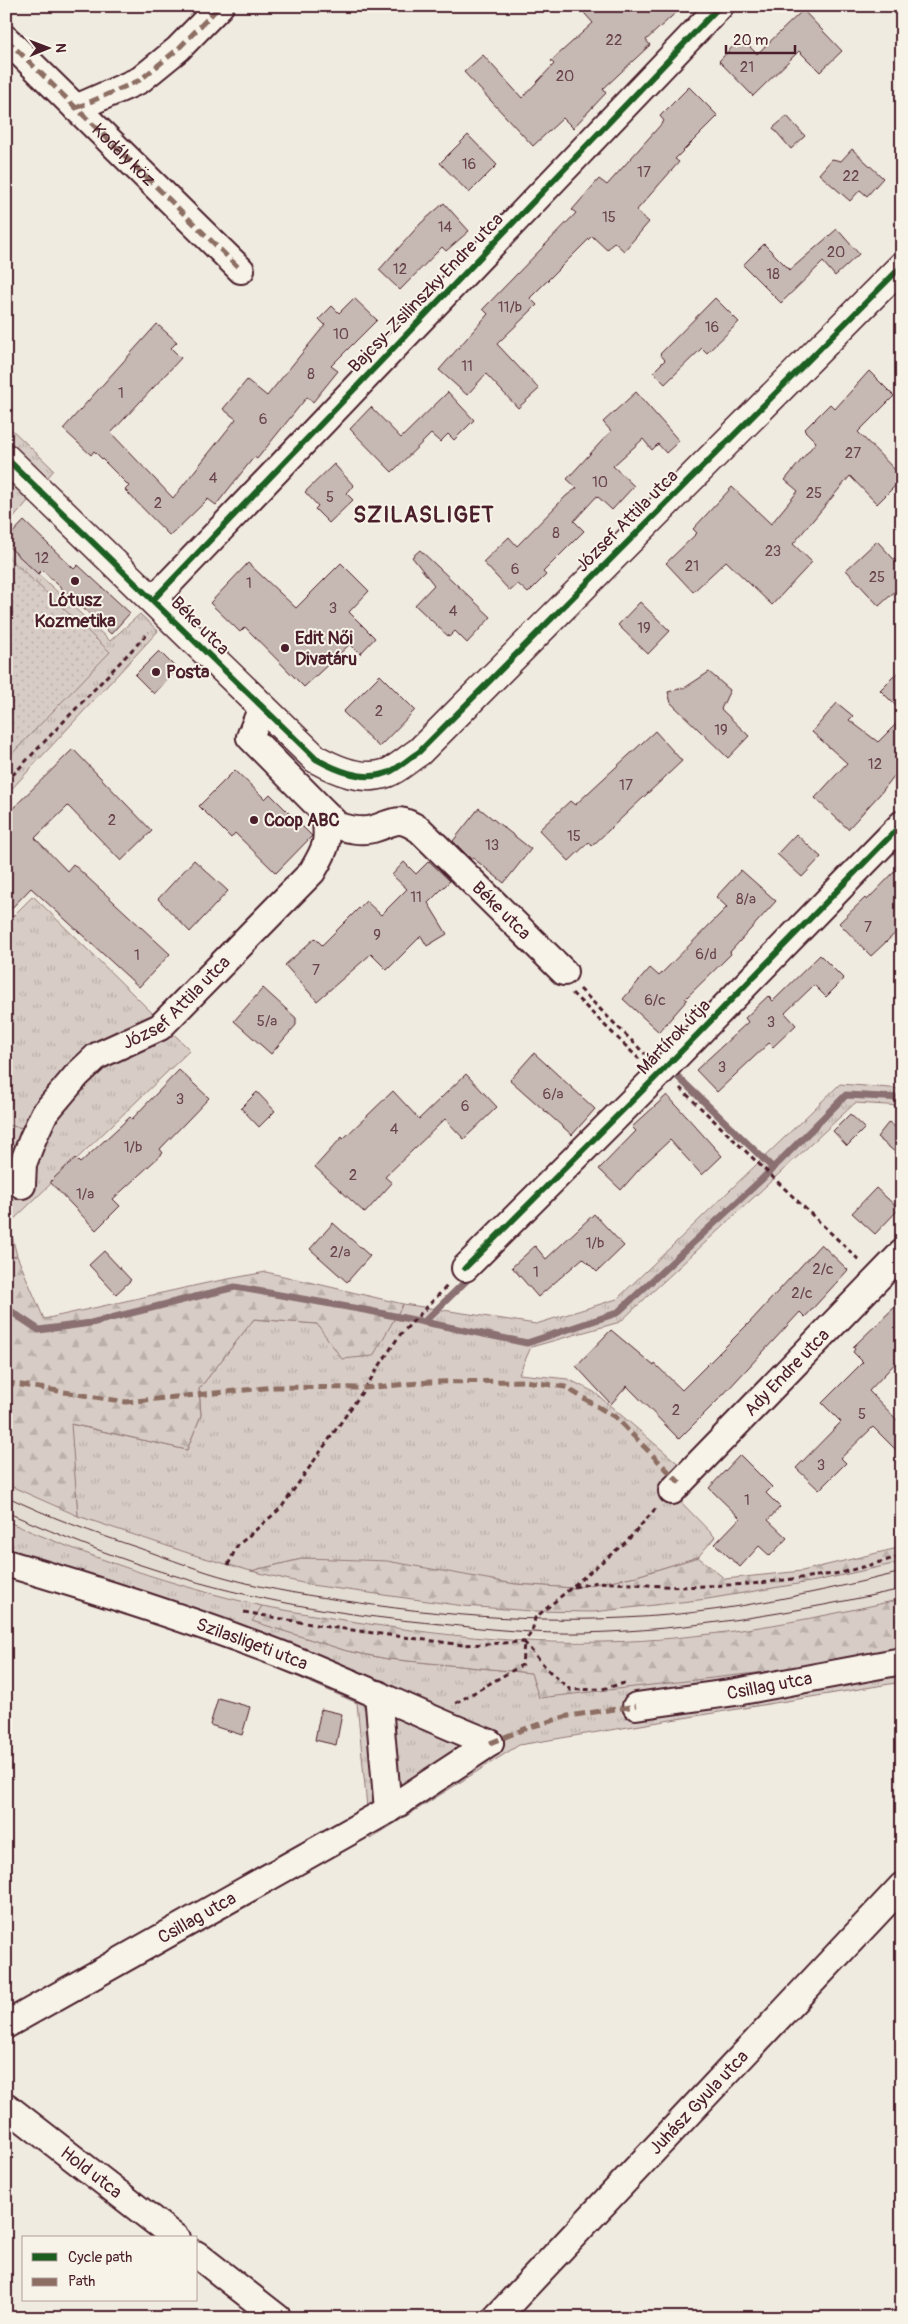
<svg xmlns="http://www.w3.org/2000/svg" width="908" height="2324" viewBox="0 0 908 2324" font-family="Pangolin,sans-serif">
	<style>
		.built { fill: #e3dcd2 }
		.grass { fill: url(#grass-tufts); stroke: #917678 }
		.forest { fill: url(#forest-firs); stroke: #917678 }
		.park { fill: url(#park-dots); stroke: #917678 }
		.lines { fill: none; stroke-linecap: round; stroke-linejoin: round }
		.stream { stroke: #8b6f72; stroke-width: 7 }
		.building { fill: #c6b8b3; stroke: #4a1f2b }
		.street-casing { stroke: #4a1f2b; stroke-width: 30 }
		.secondary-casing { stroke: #4a1f2b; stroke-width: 31 }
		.path { stroke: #4a1f2b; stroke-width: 3; stroke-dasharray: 5 4; stroke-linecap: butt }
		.street { stroke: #f7f3e8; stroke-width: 26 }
		.secondary { stroke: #f7f3e8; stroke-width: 28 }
		.tram { stroke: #4a1f2b; stroke-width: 1 }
		.quiet { stroke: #8d6e63; stroke-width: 5; stroke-dasharray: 10 5; stroke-linecap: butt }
		.cycleway-casing { stroke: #f7f3e8; stroke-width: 9 }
		.cycleway { stroke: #1b5e20; stroke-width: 6 }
		.poi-dot { fill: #4a1f2b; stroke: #f7f3e8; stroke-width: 2 }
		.labels { text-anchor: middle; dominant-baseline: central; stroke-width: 4; stroke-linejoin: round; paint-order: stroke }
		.number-label { font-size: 15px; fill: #69454d }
		.street-label { font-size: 18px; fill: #4a1f2b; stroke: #f7f3e8 }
		.poi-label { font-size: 18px; font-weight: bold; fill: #4a1f2b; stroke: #f7f3e8; text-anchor: start }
		.district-label { font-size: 22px; font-weight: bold; letter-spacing: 1px; fill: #4a1f2b; stroke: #f7f3e8 }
	</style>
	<defs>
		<pattern id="grass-tufts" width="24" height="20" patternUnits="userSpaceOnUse" patternTransform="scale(1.25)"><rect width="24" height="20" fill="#d8cdc6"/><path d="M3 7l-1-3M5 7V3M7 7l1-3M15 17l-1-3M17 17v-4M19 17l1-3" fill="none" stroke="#bbb0aa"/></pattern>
		<pattern id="forest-firs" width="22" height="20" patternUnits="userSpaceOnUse" patternTransform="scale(1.25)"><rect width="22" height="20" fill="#d8cdc6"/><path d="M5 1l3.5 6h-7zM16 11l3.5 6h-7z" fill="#bbb0aa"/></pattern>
		<pattern id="park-dots" width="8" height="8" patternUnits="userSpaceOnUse" patternTransform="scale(1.25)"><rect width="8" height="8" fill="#d8cdc6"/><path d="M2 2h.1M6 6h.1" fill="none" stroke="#bbb0aa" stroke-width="1.8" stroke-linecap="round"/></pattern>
	</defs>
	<rect width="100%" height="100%" fill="#f0ebe0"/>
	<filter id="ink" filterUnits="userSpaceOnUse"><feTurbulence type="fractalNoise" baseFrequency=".02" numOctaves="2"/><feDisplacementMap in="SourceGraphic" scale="10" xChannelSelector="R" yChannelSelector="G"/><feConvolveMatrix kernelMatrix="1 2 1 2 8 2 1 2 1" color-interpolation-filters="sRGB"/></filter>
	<g filter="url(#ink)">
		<path class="built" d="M6 1484 78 1516 194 1555 311 1585 532 1611 593 1612 816 1581 902 1562V1599L835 1614 741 1630 678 1637 604 1642 479 1637 351 1622 262 1606 206 1593 71 1549 6 1521Z"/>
		<path class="grass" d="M6 424 54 470 6 527Z
			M6 544 110 641 140 614 158 631 6 795Z
			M33 896 190 1050 9 1224 17 1256 6 1258V1183L18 1170 23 1128 6 1125V923Z
			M840 1084 902 1089V1106L855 1103 620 1322 531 1347 519 1374 568 1379 594 1392 695 1478 677 1498 715 1537 698 1557 637 1576 573 1588 515 1584 306 1558 251 1571 194 1555 78 1516 70 1424 187 1450 201 1415 199 1389 254 1319 317 1324 373 1355 403 1304 536 1324 617 1299Z
			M6 1521C89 1557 173 1586 262 1606L253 1621 347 1651 388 1659 532 1673 902 1650V1682L519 1745 370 1839 357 1703 221 1643 6 1577V1558L13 1545 6 1542Z"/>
		<path class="forest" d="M6 1125 23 1128 18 1170 6 1183Z
			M17 1256 44 1319 207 1283 266 1272 403 1304 373 1356 342 1359 317 1324 254 1319 199 1389 201 1415 187 1450 71 1424 78 1516 6 1484V1258Z
			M902 1547V1562L816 1581 707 1599 593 1612 532 1611 464 1606 311 1585 251 1571 306 1558 387 1561 515 1584 573 1588 637 1576 698 1557 725 1579 802 1571Z
			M902 1599V1650L860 1661 539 1698 531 1673 388 1659 347 1651 252 1621 262 1606C374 1626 489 1645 603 1642 704 1640 804 1621 902 1599Z"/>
		<path class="park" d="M6 555 110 652 6 760Z"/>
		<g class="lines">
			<path class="stream" d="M675 1067V1074L773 1168
				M6 1308 39 1330 91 1323 235 1287 370 1311 527 1343 617 1313 760 1181 846 1095 902 1098
				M424 1322 472 1275"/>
		</g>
		<path class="building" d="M578 6H683L646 40 650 45 603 89 606 93 573 128 563 118 533 146 464 72 483 55 522 98 554 64 551 61 593 23Z
			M803 10 842 51 820 72 799 51 753 96 719 61 741 38 757 54Z
			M689 87 718 116 675 159 679 162 636 211 649 222 624 251 614 242 607 250 592 236 530 298 537 305 497 344 539 389 518 408 486 374 467 395 439 370 488 314 483 309 576 213 572 210 599 179 607 185 664 121 660 116Z
			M787 116 805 136 791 149 773 128Z
			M468 135 497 165 469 193 440 163Z
			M852 149 883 178 867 196 860 190 850 201 819 174 832 159 841 161Z
			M444 203 469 231 446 251 442 247 400 290 379 270 421 223Z
			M837 229 859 254 835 276 823 262 781 303 743 265 764 244 790 270Z
			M354 298 377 320 331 366 338 371 313 402 307 397 257 459 254 457 216 505 208 499 170 536 125 490 129 486 94 451 91 455 63 429 157 324 177 342 171 348 181 358 111 433 173 498 236 419 223 409 247 380 267 396 325 325 319 319 332 306 339 313Z
			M715 298 739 322 707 353 702 348 665 384 653 372 665 360 660 354Z
			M869 371 894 396 858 432 902 477V479L877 504 850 476 793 544 812 562 772 605 726 561 693 592 666 563 697 533 693 529 732 487 771 524 798 491 785 480 816 442 804 430 830 404 835 409Z
			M448 392 474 420 454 440 448 434 440 442 431 434 392 472 350 429 371 407 401 438Z
			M636 392 679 441 666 453 658 444 652 450 643 439 613 466 634 486 612 510 597 496 574 521 584 531 543 572 546 575 528 593 518 584 510 591 483 562 509 537 517 546 566 496 577 488 567 479 611 431 603 422Z
			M334 464 354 486 346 493 353 500 329 523 315 509 318 506 305 492Z
			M24 521 74 569 78 565 130 613 111 634 42 570 38 574 6 544V540Z
			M877 541 902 568V585L879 606 846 570Z
			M420 550 491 617 467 643 455 631 449 637 415 605 434 585 412 557Z
			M248 563 296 608 341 563 369 591 349 612 375 638 360 654 350 644 304 687 245 627 240 632 210 603Z
			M640 602 670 631 648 654 618 625Z
			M159 651 177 669 154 694 135 675Z
			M902 668V712L880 690Z
			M709 672 730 690 721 709 749 736 728 758 671 703 668 692 686 687Z
			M380 675 415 710 379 747 343 712Z
			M837 703 853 716 849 720 878 742 902 718V766L880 794 848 829 815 798 847 763 812 732Z
			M655 731 682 761 592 846 589 842 569 861 539 830 570 801 575 805Z
			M73 749 152 831 121 861 68 806 35 838 67 871 73 864 170 954 139 987 31 888 6 914V815Z
			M235 770 265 799 270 794 312 836 276 873 235 833 231 838 199 806Z
			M479 808 531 849 504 883 473 858 471 859 453 841Z
			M796 834 821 857 802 877 777 854Z
			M194 860 228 891 190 932 158 899Z
			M429 861 450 881 428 903 447 934 427 946 421 936 387 970 371 954 317 1001 285 965 315 938 322 945 366 901 381 915 407 889 392 875 404 862 416 874Z
			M902 864V927L871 956 839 923 865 898 867 900Z
			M741 870 776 901 730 952 731 954 685 999 687 1000 659 1032 623 999 650 968 659 976 727 907 716 897Z
			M820 955 844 979 826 997 814 985 785 1013 796 1025 773 1047 769 1043 717 1092 696 1070 748 1022 745 1018 768 996 773 1001Z
			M263 988 296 1018V1025L271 1054 234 1021Z
			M534 1053 595 1109 572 1135 510 1080Z
			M179 1070 209 1098 160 1149 163 1153 113 1199 120 1206 96 1230 50 1182 75 1158 80 1163 130 1117 132 1119Z
			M466 1074 497 1107 464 1139 445 1119 385 1177 392 1183 365 1213 315 1167 342 1137 343 1139 393 1091 419 1119Z
			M257 1092 275 1111 259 1127 241 1108Z
			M667 1095 722 1156 702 1175 670 1140 643 1165 621 1190 599 1169 636 1131 632 1127Z
			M850 1114 865 1128 847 1146 833 1131Z
			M889 1122 902 1133V1158L877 1137Z
			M876 1188 899 1209 875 1234 852 1213Z
			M594 1214 624 1246 597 1272 583 1258 538 1297 512 1267 535 1246 546 1259Z
			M333 1223 370 1256 347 1282 310 1249Z
			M821 1244 848 1270 805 1317 800 1312 722 1396 679 1439 627 1386 611 1404 576 1366 611 1330 654 1366 655 1364 682 1390 750 1322Z
			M104 1251 131 1280 116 1294 89 1265Z
			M902 1300V1356L869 1391 902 1425V1456L873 1427 841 1458 846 1463 819 1490 796 1468 841 1422 822 1403 863 1362 853 1352 855 1349 853 1347Z
			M740 1455 772 1487 766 1493 780 1507 768 1520 787 1538 770 1556 759 1546 740 1567 715 1544 740 1518 709 1488Z
			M218 1698 250 1707 242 1735 210 1725Z
			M321 1709 342 1714 336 1745 315 1740Z"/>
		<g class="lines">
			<g class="street-casing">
				<g id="street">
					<path d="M6 39 241 270"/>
					<path d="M76 108 140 80 178 49 220 6"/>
					<path d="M153 600 720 6"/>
					<path id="s1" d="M262 707 250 737 338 826C349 829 360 832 373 829 396 822 397 815 420 830L564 972"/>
					<path id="s2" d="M22 1185 23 1164 33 1138 44 1114 77 1075 97 1056 160 1027 312 872C327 847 329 842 325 813"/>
					<path d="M465 1268 662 1071 902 824"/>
					<path id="s3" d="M672 1491 902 1253"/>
					<path id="s4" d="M6 1563C104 1592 203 1623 298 1661 363 1687 425 1717 490 1743"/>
					<path d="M378 1694 388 1810"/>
					<path id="s5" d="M636 1706 736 1692 902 1661"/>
					<path id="s6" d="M6 2025 388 1810 490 1743"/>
					<path id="s7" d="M6 2106 176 2238"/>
					<path d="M196 2254 278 2318"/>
					<path id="s8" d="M496 2318 902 1886"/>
				</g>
			</g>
			<g class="secondary-casing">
				<path id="secondary" d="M6 458 316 759C336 770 363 782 387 773 398 769 409 758 419 752L902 266"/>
			</g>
			<path class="path" d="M6 782 149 632
				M580 989 645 1054
				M572 993 639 1059
				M680 1088 861 1262
				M6 1535 12 1538
				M228 1565 237 1546 281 1508 365 1388 399 1336 449 1284
				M574 1587 598 1582 681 1587 752 1584 841 1573 902 1556
				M244 1612 322 1626 463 1645 524 1642 532 1632 535 1618 627 1541 656 1508
				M524 1642 549 1671 571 1690 602 1689 625 1683
				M456 1703 522 1665 524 1643"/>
			<use href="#street" class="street"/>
			<use href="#secondary" class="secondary"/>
			<path class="tram" d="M6 1496C49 1517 94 1533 139 1548 170 1559 200 1571 231 1579 271 1590 312 1596 353 1602 463 1619 578 1625 689 1613 760 1605 832 1589 902 1572
				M6 1512C64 1537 122 1561 183 1578 267 1603 353 1616 441 1624 488 1629 536 1634 583 1633 691 1630 797 1612 902 1589"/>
			<g class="quiet">
				<path id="s9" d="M6 39 241 270"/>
				<path d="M76 108 140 80 178 49 220 6"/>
				<path d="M6 1380 9 1383 126 1402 276 1387 365 1388 430 1382 525 1381 565 1387 615 1417 680 1483"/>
				<path d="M490 1743 527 1728 568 1716 636 1706"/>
			</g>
			<g class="cycleway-casing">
				<path id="cycleway" d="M6 458 316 759C336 770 363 782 387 773 398 769 409 758 419 752L902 266
					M153 600 720 6
					M465 1268 662 1071 902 824"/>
			</g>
			<use href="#cycleway" class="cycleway"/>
		</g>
	</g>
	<g class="poi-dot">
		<circle cx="75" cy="581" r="5"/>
		<circle cx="285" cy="648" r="5"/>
		<circle cx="156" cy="672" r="5"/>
		<circle cx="254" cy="820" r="5"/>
	</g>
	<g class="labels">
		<g class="number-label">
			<text x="614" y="40">22</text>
			<text x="747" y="67">21</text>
			<text x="565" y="76">20</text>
			<text x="469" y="164">16</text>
			<text x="644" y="172">17</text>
			<text x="851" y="176">22</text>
			<text x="609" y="217">15</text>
			<text x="445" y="227">14</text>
			<text x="836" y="252">20</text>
			<text x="400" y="269">12</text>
			<text x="773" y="274">18</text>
			<text x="510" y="307">11/b</text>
			<text x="712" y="327">16</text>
			<text x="341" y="334">10</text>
			<text x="467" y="366">11</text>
			<text x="311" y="374">8</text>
			<text x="121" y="393">1</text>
			<text x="263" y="419">6</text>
			<text x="853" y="453">27</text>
			<text x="213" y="478">4</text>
			<text x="600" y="482">10</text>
			<text x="814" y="493">25</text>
			<text x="330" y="497">5</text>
			<text x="158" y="503">2</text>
			<text x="556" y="533">8</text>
			<text x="773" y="551">23</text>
			<text x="42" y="558">12</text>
			<text x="692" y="566">21</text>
			<text x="515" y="569">6</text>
			<text x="877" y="577">25</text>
			<text x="249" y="583">1</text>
			<text x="333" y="608">3</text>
			<text x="453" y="611">4</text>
			<text x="644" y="628">19</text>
			<text x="379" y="711">2</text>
			<text x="721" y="730">19</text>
			<text x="875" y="764">12</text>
			<text x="626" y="785">17</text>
			<text x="112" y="820">2</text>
			<text x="574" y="836">15</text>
			<text x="492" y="845">13</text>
			<text x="416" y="897">11</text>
			<text x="746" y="899">8/a</text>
			<text x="868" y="927">7</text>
			<text x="377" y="935">9</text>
			<text x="706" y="954">6/d</text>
			<text x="137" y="955">1</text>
			<text x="316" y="970">7</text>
			<text x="655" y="1000">6/c</text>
			<text x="267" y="1021">5/a</text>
			<text x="771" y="1022">3</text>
			<text x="722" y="1067">3</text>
			<text x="553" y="1094">6/a</text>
			<text x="180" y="1099">3</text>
			<text x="465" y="1106">6</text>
			<text x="394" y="1129">4</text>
			<text x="133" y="1147">1/b</text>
			<text x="353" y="1175">2</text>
			<text x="85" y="1194">1/a</text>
			<text x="595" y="1243">1/b</text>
			<text x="340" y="1252">2/a</text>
			<text x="823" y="1269">2/c</text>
			<text x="536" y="1272">1</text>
			<text x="802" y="1293">2/c</text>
			<text x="676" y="1410">2</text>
			<text x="862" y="1414">5</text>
			<text x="821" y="1465">3</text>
			<text x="747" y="1500">1</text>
		</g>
		<g class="street-label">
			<text stroke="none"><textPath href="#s9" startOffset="165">Kodály köz</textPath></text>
			<text transform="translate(426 293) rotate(-46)">Bajcsy-Zsilinszky Endre utca</text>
			<text transform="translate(627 521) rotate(-45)">József Attila utca</text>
			<text transform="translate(200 626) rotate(45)">Béke utca</text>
			<text stroke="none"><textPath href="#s1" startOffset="358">Béke utca</textPath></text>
			<text stroke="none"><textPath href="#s2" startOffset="251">József Attila utca</textPath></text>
			<text transform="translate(674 1037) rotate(-46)">Mártírok útja</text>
			<text stroke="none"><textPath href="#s3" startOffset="165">Ady Endre utca</textPath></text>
			<text stroke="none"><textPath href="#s4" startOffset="259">Szilasligeti utca</textPath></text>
			<text stroke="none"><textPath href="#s5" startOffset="135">Csillag utca</textPath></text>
			<text stroke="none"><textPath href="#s6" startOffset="219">Csillag utca</textPath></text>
			<text stroke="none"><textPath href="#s8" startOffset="296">Juhász Gyula utca</textPath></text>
			<text stroke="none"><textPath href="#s7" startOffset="108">Hold utca</textPath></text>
		</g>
		<g class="poi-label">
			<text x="75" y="600" text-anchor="middle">Lótusz<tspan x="75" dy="21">Kozmetika</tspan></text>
			<text x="295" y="638">Edit Női<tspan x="295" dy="21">Divatáru</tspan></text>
			<text x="166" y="672">Posta</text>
			<text x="264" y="820">Coop ABC</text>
		</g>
		<g class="district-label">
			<text x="424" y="515">SZILASLIGET</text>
		</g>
	</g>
	<rect width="908" height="2324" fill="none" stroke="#f7f3e8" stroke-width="25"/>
	<rect x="12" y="12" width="883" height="2299" fill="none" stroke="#4a1f2b" stroke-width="2" filter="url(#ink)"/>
	<rect x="22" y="2236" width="175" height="65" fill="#f7f3e8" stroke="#b29e9c"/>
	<rect x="32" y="2253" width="25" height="8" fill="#1b5e20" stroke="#b29e9c"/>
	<text x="68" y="2262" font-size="15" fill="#4a1f2b">Cycle path</text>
	<rect x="32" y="2278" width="25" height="8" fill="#8d6e63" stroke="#b29e9c"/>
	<text x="68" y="2286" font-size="15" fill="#4a1f2b">Path</text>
	<g transform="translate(48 48) rotate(89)" stroke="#f7f3e8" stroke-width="4" paint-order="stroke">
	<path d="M0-4L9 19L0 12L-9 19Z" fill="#4a1f2b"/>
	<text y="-8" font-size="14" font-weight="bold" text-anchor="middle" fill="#4a1f2b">N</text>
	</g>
	<path d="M726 45v8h69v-8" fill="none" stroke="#4a1f2b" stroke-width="2.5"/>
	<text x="733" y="45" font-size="15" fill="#4a1f2b" stroke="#f7f3e8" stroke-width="4" paint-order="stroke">20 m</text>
</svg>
